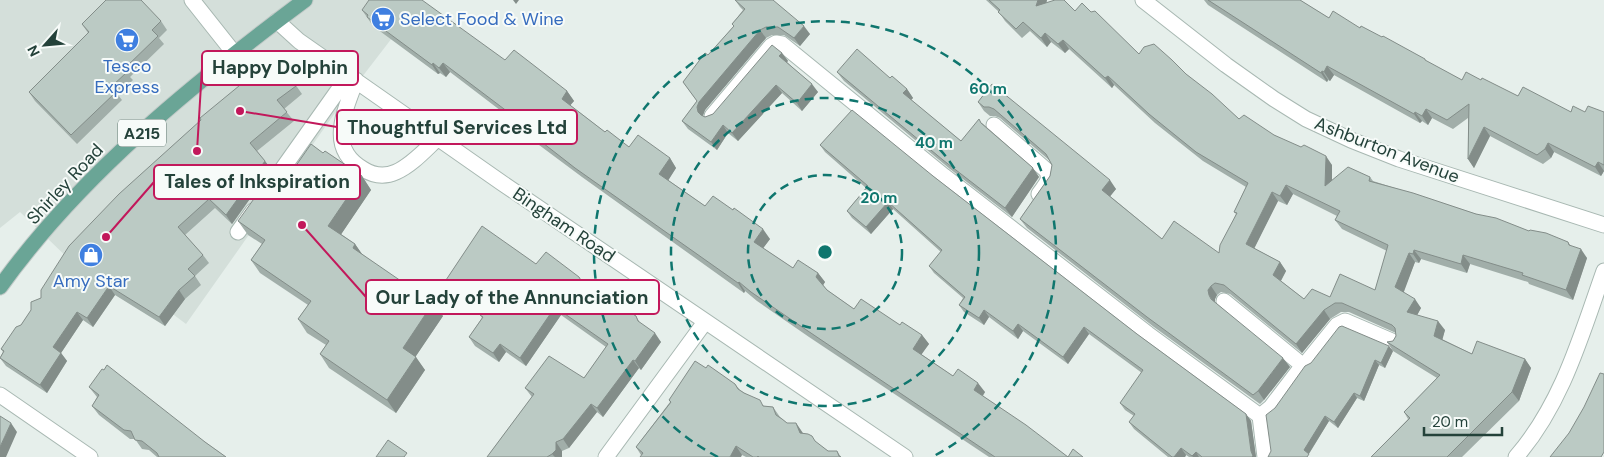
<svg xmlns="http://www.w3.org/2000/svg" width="1604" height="457" viewBox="0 0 1604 457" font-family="'DM Sans',sans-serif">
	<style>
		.built { fill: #d4dfda }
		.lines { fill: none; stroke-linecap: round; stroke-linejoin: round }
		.minor-casing { stroke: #a8b8b2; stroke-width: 17 }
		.major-casing { stroke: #c2cac8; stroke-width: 17 }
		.minor { stroke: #fff; stroke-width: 15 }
		.major { stroke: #6aa596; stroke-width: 15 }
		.wall { fill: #a1aea9; fill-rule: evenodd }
		.shaded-wall { fill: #838d89 }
		.building { fill: #bbcac4; stroke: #838d89; fill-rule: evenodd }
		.ring { fill: none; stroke: #0f766e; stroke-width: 2.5; stroke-dasharray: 9 6 }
		.labels { text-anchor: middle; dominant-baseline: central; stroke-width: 4; stroke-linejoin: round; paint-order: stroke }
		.shield { fill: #f7fbf9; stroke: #637a73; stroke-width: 1 }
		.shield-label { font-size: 16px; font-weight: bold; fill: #24423a }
		.shop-label { font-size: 18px; fill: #366cbe; stroke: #f7fbf9 }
		.street-label { font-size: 18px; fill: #24423a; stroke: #f7fbf9 }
		.centre { fill: #0f766e; stroke: #f7fbf9; stroke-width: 2.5 }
		.ring-label { font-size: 15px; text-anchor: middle; font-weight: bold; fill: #0f766e; stroke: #f7fbf9; stroke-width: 4; stroke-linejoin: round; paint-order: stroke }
		.leader { fill: none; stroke: #c2185b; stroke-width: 2 }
		.callout-dot { fill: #c2185b; stroke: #f7fbf9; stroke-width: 2 }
		.callout { fill: #f7fbf9; stroke: #c2185b; stroke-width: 2 }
		.callout-label { font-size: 19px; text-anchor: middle; font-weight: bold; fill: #24423a }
	</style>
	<rect width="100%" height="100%" fill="#e6efeb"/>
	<path class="built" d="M0 0H397L412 12 342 103 186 324 121 275 73 263 20 212 0 228Z"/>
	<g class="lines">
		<g class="minor-casing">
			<path id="minor" d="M192 0 234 53
				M1143 0 1226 65 1274 99 1306 119 1351 140 1399 159 1604 225
				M277 21 299 41 502 183 905 457
				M356 80C345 111 326 148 363 169 374 176 385 177 396 172 412 165 426 149 438 138
				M712 116 771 46 776 43 782 44 944 176 1148 334 1260 416 1271 407 1300 369 1301 364 1224 301
				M994 125 1046 170C1052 180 1045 185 1039 194
				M266 192 349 75
				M238 232 253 211
				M1301 364 1307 362 1337 325 1345 321 1394 342
				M0 395 90 457
				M1260 416 1265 457
				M606 457 705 322
				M1516 457C1562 404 1581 336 1604 271"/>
		</g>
		<g class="major-casing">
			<path id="major" d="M0 287C80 175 195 82 305 0"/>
		</g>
		<use href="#minor" class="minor"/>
		<use href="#major" class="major"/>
	</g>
	<path class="wall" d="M735 0 810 34 800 46 784 35H772L766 38 705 110 703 116 705 117 713 114 782 53 788 61 787 62 818 92 802 111 782 93 738 141 728 133 717 150 688 129 682 121 697 101 683 82 708 55 734 26 732 24 743 10 740 7Z
		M986 0H1047L1046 3 1075 11 1139 54 1186 74 1239 119 1274 135 1332 165V180L1370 177 1373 181 1529 231 1568 242 1571 246 1587 258 1573 300 1529 284 1528 282 1470 264 1467 273 1421 259 1419 263 1415 262 1403 292 1421 308 1417 315 1445 330 1442 339 1472 354 1525 359 1531 368 1519 401 1462 457H1371L1408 419 1404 412 1437 378 1393 351 1387 342 1393 341 1396 336V333L1349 312H1341L1330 319 1302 353 1230 294 1221 292 1217 295 1215 299V302L1290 367 1264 400 1260 404 1154 327 1027 228 1020 219 1050 176 1052 165 1049 160 1000 118 995 116H990L984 111 978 102 992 84 1116 189 1110 196 1162 239 1219 253 1236 214 1234 212 1246 187 1203 161 1155 123 1114 85 1112 88 1069 49 1065 53 1051 42 1047 47 1030 31 1022 38 1005 21 999 12ZM1293 194 1337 216 1335 220 1342 229 1387 251 1375 290 1330 297 1304 299 1281 281 1286 271 1280 262 1254 248 1278 201 1287 205Z
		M1204 0H1300L1329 18 1360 28 1462 80H1481L1518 96 1571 112H1604V171L1601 176 1554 152 1551 158 1543 164 1490 136 1474 168 1468 159V118L1453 129 1432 118 1428 125 1422 121 1420 123 1334 75 1330 81 1328 80 1327 82 1208 5Z
		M362 10 505 60 567 91 574 101 570 105 605 132 629 147 670 158 676 168 668 180 705 206 770 239 763 248 793 268 818 273 825 282 823 285 827 290 854 309 900 325 922 335 929 344 921 354 953 376 985 392 983 396 1068 457H1083H989L809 337 757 301 745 291 744 293 582 177 531 139 522 127 450 72 446 77 440 73 438 74 373 26Z
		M161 21 167 30 159 38 164 44 130 77 133 80 118 95 122 100 77 144 35 101 29 92 88 33 82 24Z
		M283 67 302 94 284 109 294 121 257 151 271 169 232 224 215 208 185 235 203 255 209 263 195 276 201 285 185 299 165 326 115 295 93 327 83 320 61 353 67 361 47 393 6 366 0 358 3 352 1 349 21 325 41 298Z
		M837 72 907 89 913 98 911 100 961 141 982 123 1032 167 1039 177 1012 217 950 169 844 81Z
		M820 145 933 176 1137 334 1246 414 1251 421 1256 457H1189L1186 455 1185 457H1168L1134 429 1129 422 1134 416 1125 410 1120 403 1142 373 1089 334 1068 364 1023 331 1018 339 989 317 984 325 964 312 959 305 963 298 934 273 929 266 941 252 893 209 871 234 852 218 847 211 866 188 825 152Z
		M323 153 362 176 371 190 341 234 355 244 362 254 443 316 415 357 425 370 396 413 329 368 320 354 326 345 307 333 298 319 308 305 260 273 251 260 262 244 248 235 238 221 284 183Z
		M536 264 579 277 584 284 600 294 625 313 636 316 640 323 661 342 641 370 639 368 603 417 597 412 569 448 562 451V457H487L532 397 525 388 584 378 606 347 561 315 526 366 506 352 499 362 475 346 469 337 482 318 480 315 481 313 450 291 444 283Z
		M1393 351 1385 368 1379 365 1364 401 1357 398 1338 428 1329 421 1309 454 1271 451 1275 408 1311 363Z
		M706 368 735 384 740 390 764 406 773 407 780 417 787 423H796L803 433 828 451H837L841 457H746L742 455H641L636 447 670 402 669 400Z
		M89 387 205 442 226 457H157L149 450 142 449 135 439H130L99 415 92 406 97 397Z"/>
	<path class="shaded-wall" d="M513 0H519L516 4Z
		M1038 0H1047L1043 15 1036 6Z
		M804 26 810 34 800 46 794 38Z
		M760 30 766 38 705 110 703 115V120L698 112 697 107 699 102Z
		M1045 33 1051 42 1047 47 1041 38Z
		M1063 40 1069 49 1065 53 1058 44Z
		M782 53 788 61 785 64 779 56Z
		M433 63 440 73 438 74 432 65Z
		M443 63 450 72 446 77 439 68Z
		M1327 66 1334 75 1330 81 1324 72Z
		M1322 71 1328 80 1327 82 1321 73Z
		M1108 76 1114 85 1112 88 1105 78Z
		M812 84 818 92 802 111 797 103Z
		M776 85 782 93 738 141 732 133Z
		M907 89 913 98 909 102 903 93Z
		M567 91 574 101 568 108 562 99Z
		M1426 109 1432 118 1428 125 1422 116Z
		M1415 112 1422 121 1420 123 1414 114Z
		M723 125 728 133 717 150 711 142Z
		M1484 127 1490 136 1474 168 1468 159Z
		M1548 143 1554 152 1551 158 1545 149Z
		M1326 156 1332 165V195L1325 186Z
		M670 158 676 168 666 184 659 174Z
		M265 161 271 169 232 224 226 215Z
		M1598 162 1604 171 1601 176 1595 167Z
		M1033 168 1039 177 1012 217 1005 208Z
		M362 176 371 190 338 239 328 226Z
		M1110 180 1116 189 1108 199 1102 190Z
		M1286 185 1293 194 1287 205 1280 196Z
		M1272 192 1278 201 1252 253 1246 244Z
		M888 202 893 209 871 234 866 227Z
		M763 229 770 239 761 251 754 242Z
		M355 244 364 257 353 248Z
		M1581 249 1587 258 1573 300 1566 290Z
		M1414 250 1421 259 1419 263 1413 254Z
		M1409 253 1415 262 1402 297 1395 287Z
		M1463 255 1470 264 1467 273 1461 264Z
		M1280 262 1286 271 1279 284 1273 275Z
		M818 273 825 282 822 287 816 277Z
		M739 282 745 291 744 293 738 283Z
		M109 286 115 295 93 327 87 318Z
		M1211 286 1217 295 1215 299V304L1209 295 1208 290Z
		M179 290 185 299 165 326 159 317Z
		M1415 299 1421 308 1414 321 1407 312Z
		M433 303 443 316 412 362 403 348Z
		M555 307 561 315 526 366 520 358Z
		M984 310 989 317 984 325 979 318Z
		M1324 310 1330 319 1302 353 1296 344Z
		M77 312 83 320 61 353 67 361 47 393 40 385 53 347Z
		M1438 321 1445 330 1441 345 1434 336Z
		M1018 324 1023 331 1018 339 1013 331Z
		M1084 327 1089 334 1068 364 1063 357Z
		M655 333 661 342 641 370 635 361Z
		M922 335 929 344 919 358 913 349Z
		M500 344 506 352 499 362 493 353Z
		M1389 346 1393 351 1385 368 1381 363Z
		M416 357 425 370 396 413 387 400Z
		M1283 358 1290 367 1264 400 1258 391Z
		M1525 359 1531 368 1519 401 1512 392Z
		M633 360 639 368 603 417 597 408Z
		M1375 360 1379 365 1364 401 1360 396Z
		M978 383 985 392 980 399 974 390Z
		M1354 393 1357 398 1338 428 1334 422Z
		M591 404 597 412 569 448 563 439Z
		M1246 414 1251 421 1256 457H1252Z
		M1325 416 1329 421 1308 455 1304 450Z
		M11 423 17 432 6 457H0V447Z
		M796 423 802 432 806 442 800 433Z
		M556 442 562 451V457H555L552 454Z
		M736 446 742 455 741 457H730Z
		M1181 448 1186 455 1185 457H1174Z
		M1196 452 1199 457H1193L1192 456Z"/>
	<path class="building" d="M106 0H141L161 21 152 30 158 36 124 69 127 72 111 87 116 92 71 135 29 92 89 32 82 24Z
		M369 0H422L505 60 514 50 567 91 562 99 605 132 607 130 629 147 638 135 670 158 659 174 705 206 713 196 733 210 734 208 763 229 754 242 793 268 798 260 818 273 816 277 827 290 854 309 861 299 900 325 902 322 922 335 913 349 953 376 958 369 978 383 974 390 1026 425 1068 457 1073 449 1083 457H995L802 327 751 292 739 282 738 283 575 168 525 129 526 128 519 123 520 121 443 63 439 68 433 63 432 65 367 17 368 15 362 10Z
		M735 0H773L804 26 794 38 778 27H766L760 30 699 102 697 107 698 112 701 115 705 117 713 114 772 45 782 53 779 56 812 84 797 103 776 85 732 133 723 125 711 142 682 121 697 101 683 82 705 53 708 55 734 26 732 24 745 9Z
		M989 0H1038L1036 6 1055 0H1064L1075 11 1082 3 1091 12 1095 11 1139 54 1144 47 1154 44 1172 60 1186 74 1212 94 1239 119 1244 115 1274 135 1301 147 1304 145 1326 156 1325 186 1348 167 1370 177 1369 181 1413 193 1476 214 1496 218 1529 231 1530 230 1546 233 1568 242 1569 245 1581 249 1566 290 1522 275 1523 273 1463 255 1461 264 1414 250 1413 254 1409 253 1395 287 1415 299 1407 312 1438 321 1434 336 1472 354 1477 341 1525 359 1512 392 1447 457H1371L1410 418 1404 412 1440 375 1387 342 1393 341 1396 336 1395 328 1392 325 1342 303H1335L1324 310 1296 344 1224 285 1215 283 1211 286 1208 290 1209 295 1211 299 1283 358 1258 391 1253 395 1147 317 1020 219 1050 176 1052 165 1046 154 994 109 989 107H984L978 102 992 84 1110 180 1102 190 1162 239 1174 221 1219 253 1220 245 1237 213 1234 212 1248 183 1196 152 1149 114 1108 76 1105 78 1063 40 1058 44 1045 33 1041 38 1023 22 1016 29 998 12 1000 10ZM1286 185 1340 211 1335 220 1388 245 1375 290 1340 274 1330 297 1312 289 1304 299 1273 275 1280 262 1246 244 1272 192 1280 196Z
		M1208 0H1300L1329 18 1333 11 1360 28 1361 26 1382 37 1383 36 1425 59V60L1462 80 1466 72 1481 80 1482 78 1518 96 1523 87 1571 112 1573 106 1585 112 1588 106 1604 112V165L1598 162 1595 167 1548 143 1545 149 1537 155 1484 127 1468 159 1469 104 1447 120 1426 109 1422 116 1415 112 1414 114 1327 66 1324 72 1322 71 1321 73Z
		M857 49 890 78 892 76 907 89 903 93 961 141 979 119 981 123 1032 167 1033 168 1005 208 943 160 837 72Z
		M273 58 281 68 283 67 296 86 277 100 287 112 250 143 265 161 226 215 209 199 178 227 203 255 188 269 195 276 179 290 159 317 109 286 87 318 77 312 53 347 61 353 40 385 0 358 4 351 1 349 16 327 21 325 31 310V302L41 298V290L69 246 119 194 201 120 200 118Z
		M852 110 933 176 1137 334 1246 414 1251 451 1253 456 1252 457H1202L1196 452 1192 456 1181 448 1174 457H1172L1129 422 1135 414 1120 403 1143 370 1084 327 1063 357 1018 324 1013 331 984 310 979 318 959 305 965 297 929 266 942 250 888 202 866 227 847 211 868 186 820 145Z
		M311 144 323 153 325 151 362 176 328 226 355 244 353 248 433 303 403 348 416 357 387 400 320 354 329 341 298 319 311 301 251 260 265 240 238 221 274 171 284 183Z
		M482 226 536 264 546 252 579 277 583 284 594 285 597 292 612 302 616 303 620 306 623 313H631L636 316 638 321 655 333 635 361 633 360 597 408 591 404 563 439 556 442V450L552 454 547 457H487L534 394 525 388 549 356 584 378 608 344 555 307 520 358 500 344 493 353 469 337 483 317 480 315 483 310 444 283Z
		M1342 326 1389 346 1381 363 1375 360 1360 396 1354 393 1334 422 1325 416 1304 450 1309 454 1307 457H1268L1271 451 1266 415 1275 408 1305 366 1311 363 1339 327Z
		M695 361 706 368 708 365 735 384 738 389 744 393 760 400 763 406 773 407 776 415 782 419 787 423H796L800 433 808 434 812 436 815 441 828 451H837L839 456 841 457H759L758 456 757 457H753L736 446 730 457H640L643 453 636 447 671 402 669 400Z
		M107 365 205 442 226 457H159L157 453 142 441 135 440 131 431 124 430 92 406 99 395 89 387 102 369 104 370Z
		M1600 373 1604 374V452L1601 457H1550L1569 433 1584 407Z
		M0 416 11 423 0 447Z
		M388 440 407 453 404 457H376Z"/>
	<g class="ring">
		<circle cx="825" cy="252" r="77"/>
		<circle cx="825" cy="252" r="154"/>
		<path d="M718 457A231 231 0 1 1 932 457"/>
	</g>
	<defs>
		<g id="supermarket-disc" transform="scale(1.25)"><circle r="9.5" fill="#3f7fe0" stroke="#f7fbf9"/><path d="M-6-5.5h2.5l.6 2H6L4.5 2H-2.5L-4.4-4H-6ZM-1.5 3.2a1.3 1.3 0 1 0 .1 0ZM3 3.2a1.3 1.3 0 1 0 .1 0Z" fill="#fff"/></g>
		<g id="shop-disc" transform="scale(1.25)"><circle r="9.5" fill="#3f7fe0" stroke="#f7fbf9"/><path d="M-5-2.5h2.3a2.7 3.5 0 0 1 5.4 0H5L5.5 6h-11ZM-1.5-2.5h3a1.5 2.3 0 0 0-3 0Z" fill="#fff"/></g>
	</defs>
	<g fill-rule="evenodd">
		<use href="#supermarket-disc" x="383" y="19"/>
		<use href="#supermarket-disc" x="127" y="40"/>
		<use href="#shop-disc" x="91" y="255"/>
	</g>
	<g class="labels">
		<rect class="shield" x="118" y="119.5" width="48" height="27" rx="4"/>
		<g class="shield-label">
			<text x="142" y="133">A215</text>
		</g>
		<g class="shop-label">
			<text x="400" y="19" text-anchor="start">Select Food &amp; Wine</text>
			<text x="127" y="66">Tesco<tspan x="127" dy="21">Express</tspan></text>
			<text x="91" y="281">Amy Star</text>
		</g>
		<g class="street-label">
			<text transform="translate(1387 150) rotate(21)">Ashburton Avenue</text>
			<text transform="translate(65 184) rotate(-47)">Shirley Road</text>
			<text transform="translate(564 225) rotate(34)">Bingham Road</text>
		</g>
	</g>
	<circle cx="825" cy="252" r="8" class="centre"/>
	<g class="ring-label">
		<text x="988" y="94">60 m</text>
		<text x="934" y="148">40 m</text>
		<text x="879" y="203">20 m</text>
	</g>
	<path class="leader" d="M197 151L202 68M240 111L337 127M106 237L154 182M302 225L366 297"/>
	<g class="callout-dot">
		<circle cx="197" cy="151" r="5"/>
		<circle cx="240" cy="111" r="5"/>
		<circle cx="106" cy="237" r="5"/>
		<circle cx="302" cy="225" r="5"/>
	</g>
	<g class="callout">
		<rect x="202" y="51" width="156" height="34" rx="5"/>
		<rect x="337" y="110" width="240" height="34" rx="5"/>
		<rect x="154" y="165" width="206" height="34" rx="5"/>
		<rect x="366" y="280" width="293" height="34" rx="5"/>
	</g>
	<g class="callout-label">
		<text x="280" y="74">Happy Dolphin</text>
		<text x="457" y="134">Thoughtful Services Ltd</text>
		<text x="257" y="188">Tales of Inkspiration</text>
		<text x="512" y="304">Our Lady of the Annunciation</text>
	</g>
	<g transform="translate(45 45) rotate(243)" stroke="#f7fbf9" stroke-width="4" paint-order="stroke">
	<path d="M0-4L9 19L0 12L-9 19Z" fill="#24423a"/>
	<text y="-8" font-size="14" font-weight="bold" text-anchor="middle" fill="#24423a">N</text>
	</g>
	<path d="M1424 427v8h78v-8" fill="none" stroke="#24423a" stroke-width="2.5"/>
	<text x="1432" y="427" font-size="15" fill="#24423a" stroke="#f7fbf9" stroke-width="4" paint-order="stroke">20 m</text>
</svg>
